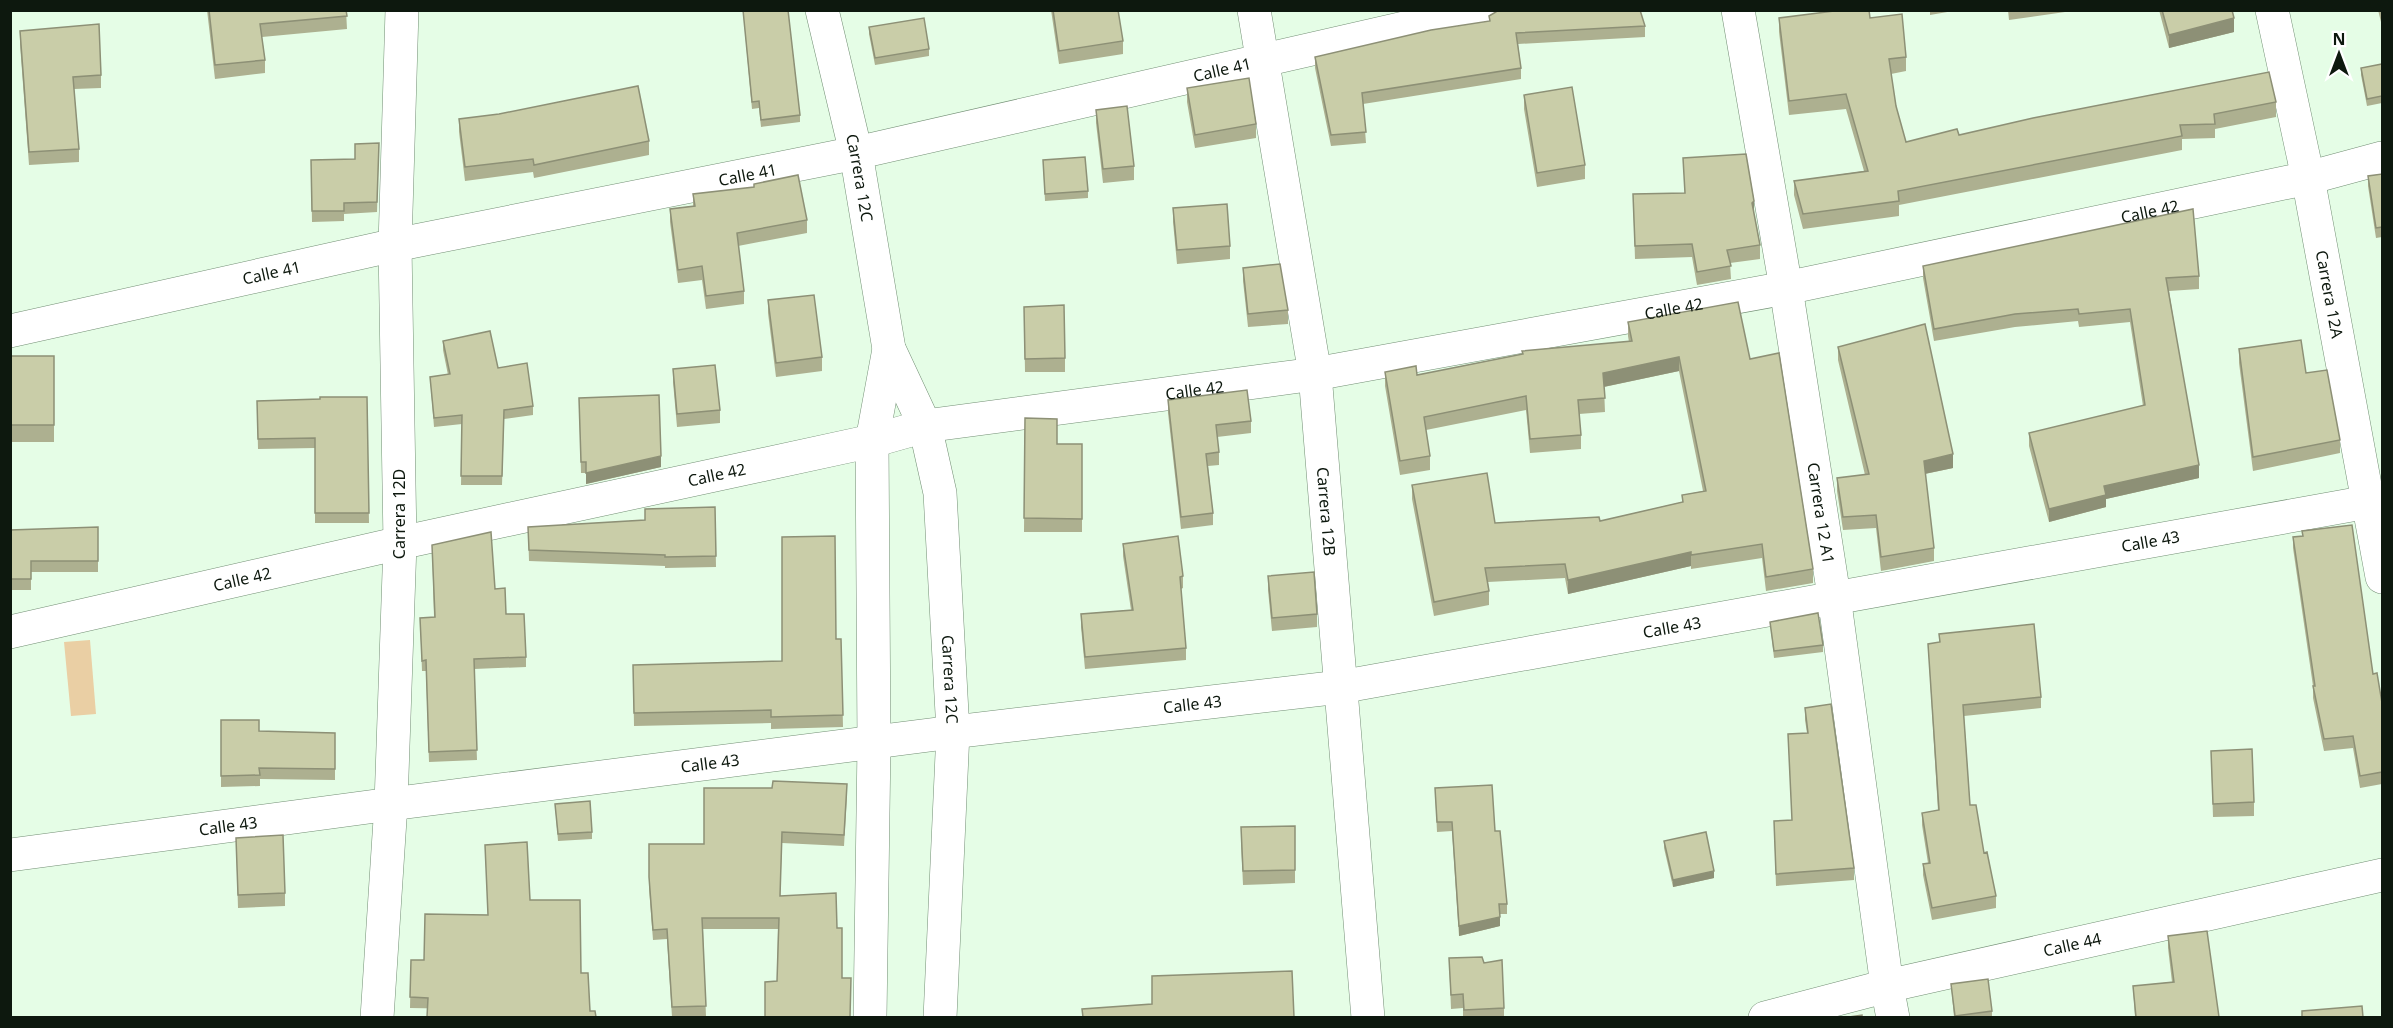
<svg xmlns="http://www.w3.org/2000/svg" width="2393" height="1028" viewBox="0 0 2393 1028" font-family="'Noto Sans',sans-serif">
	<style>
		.green { fill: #eacfa4 }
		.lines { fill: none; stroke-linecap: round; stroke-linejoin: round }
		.minor-casing { stroke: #738f75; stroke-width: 34 }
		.minor { stroke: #fff; stroke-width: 33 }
		.wall { fill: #adb090 }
		.shaded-wall { fill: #8d9076 }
		.building { fill: #c9cda8; stroke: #8d9076; stroke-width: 1.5 }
		.labels { text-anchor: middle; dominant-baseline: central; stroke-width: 4.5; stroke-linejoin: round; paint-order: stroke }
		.street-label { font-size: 16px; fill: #0d180e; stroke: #fff }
	</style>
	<rect width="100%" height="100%" fill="#e5fde6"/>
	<path class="green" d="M90 640 96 714 71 716 64 642Z"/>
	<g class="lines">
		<g class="minor-casing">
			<g id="minor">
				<path id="s1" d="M822 10 856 153 889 349 925 426 940 493 953 732 940 1018"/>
				<path id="s2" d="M1254 10 1315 374 1368 1018"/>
				<path id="s3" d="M1738 10 1786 288 1834 596 1887 986 1893 1018"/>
				<path id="s4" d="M2272 10 2308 178 2382 577"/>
				<path id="s5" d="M10 331 395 245 856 153 1483 10"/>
				<path id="s6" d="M10 632 400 543 872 441 925 426 1315 374 1786 288 2308 178 2382 158"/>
				<path id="s7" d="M10 855 391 804 953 732 1340 687 2368 502"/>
				<path d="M377 1018 391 804 400 543 395 245 402 10"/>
				<path d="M870 1018 874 744 872 441 889 349"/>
				<path id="s8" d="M1765 1018 1887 986 2382 875"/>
			</g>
		</g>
		<use href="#minor" class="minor"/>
	</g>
	<path class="wall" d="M207 10H346L347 29 262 37 265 60V73L215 79Z
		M743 10H788L800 115V122L761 127 759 108 752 109Z
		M1051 10H1118L1123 41V54L1059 64Z
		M1930 10H1959L1930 15Z
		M2008 10H2065V12L2009 20Z
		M2159 10H2232L2234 32 2169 48Z
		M2378 10H2382V26Z
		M1544 11 1645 26V37L1518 44 1521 68V79L1363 104 1366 143 1331 146 1315 68V57L1489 21V16Z
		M1779 18H1870L1906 57V71L1891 74 1896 106 1906 142 1959 135 2276 102V117L2215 129V138L2182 139V150L1899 205V216L1803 229 1794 195V181L1864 171 1846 109 1789 115 1779 32Z
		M869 27 929 49V56L875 65 869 34Z
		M20 31 101 75V88L74 89 79 149V162L29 165 20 44Z
		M2382 64V103L2367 106 2361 75V68Z
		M1187 88 1256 124V138L1195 148 1187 102Z
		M1524 95 1585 165V179L1537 187 1524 109Z
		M1096 110 1134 166V180L1103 183 1096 123Z
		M459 119 649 141V155L534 178 533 172 465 181 459 132Z
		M379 143 377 212 344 214V221L312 222 311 160 355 159Z
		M1683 158 1754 214 1760 245V259L1730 263 1731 279 1697 285 1692 257 1635 259 1633 194 1685 193Z
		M1043 160 1088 191V198L1045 201Z
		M2382 174V237L2376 238 2368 186V176Z
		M693 194 807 220V233L738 246 744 291V304L706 309 702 280 678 283 670 222V209L693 206Z
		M1173 208 1230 246V259L1177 264 1173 222Z
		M1923 266 2199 276V289L2169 291 2199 478 2106 499V507L2049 522 2029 446V433L2143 406 2130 322 2079 327 2078 321 2015 327 1934 341 1923 278Z
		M1243 268 1288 310V324L1248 327 1243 281Z
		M768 300 822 357V371L776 377 768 313Z
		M1024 307 1065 358V372H1025Z
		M1628 322 1750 359 1813 569V583L1766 591 1762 558 1691 569V566L1568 594 1565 578 1488 582 1489 591V605L1434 616 1412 499V485L1495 523 1600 521 1682 502V495L1703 491 1679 371 1604 387 1605 412 1579 414 1581 435V449L1530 453 1526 410 1426 430 1430 456V470L1400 475 1385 386V372L1417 375 1629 342 1628 336Z
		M443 341 498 368 533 406V415L504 419 502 485H461L462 424 434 427 430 377 448 375 443 350Z
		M1838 347 1953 468 1925 474 1934 548V561L1881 571 1876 528 1843 530 1837 491V478L1865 475 1838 360Z
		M2239 349 2306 373 2340 440V453L2253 471 2239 363Z
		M10 356H54V442H10Z
		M673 369 720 410V423L677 427 673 382Z
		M367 397 369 523H315V448L258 449 257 401Z
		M579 398 661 467 586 484V473H581Z
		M1168 400 1251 421V433L1217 437 1219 452V465L1208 466 1213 513V525L1181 529 1168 413Z
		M1025 418 1057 444H1082V532H1024Z
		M715 507 716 567 665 568V566L529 561 528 527 645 520Z
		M98 527V572H31V590H10V530Z
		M2293 537 2373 674 2382 703V784L2360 788 2353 748 2324 751 2313 698V686L2293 548Z
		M1123 544 1183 576V588L1181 589 1186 648V660L1085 669 1081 627V614L1131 610 1123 556Z
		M432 545 495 589 506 614 526 657V667L474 669 477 760 429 762 426 671H422L420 618 434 617Z
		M1268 576 1317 614V627L1272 631 1268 590Z
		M1770 622 1823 645V652L1774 658Z
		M1939 634 2041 697V708L1964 716 1970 805 1996 896V908L1932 920 1923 875V864L1928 863 1922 825V813L1938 811 1928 644 1939 642Z
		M836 639H841L843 727 771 729V723L634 726 633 665 782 661Z
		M1805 708 1854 868V880L1776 886 1774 821 1792 820 1788 734 1807 733 1805 720Z
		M221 720 259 731 335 733V780L260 779V786L221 787Z
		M2211 751 2254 802V816L2213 817Z
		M1435 788 1495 831 1507 904V914H1500V926L1459 936 1452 831 1437 832Z
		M847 795 844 846 782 843 777 981 778 929H703L706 1017H672L667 939 653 940 649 888V844H704Z
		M555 804 592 832V839L558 841Z
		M1295 826V883L1243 885 1241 841Z
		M236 838 285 893V906L238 908Z
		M1664 841 1714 878 1673 887 1664 848Z
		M485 845 530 900 581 973 590 1011 410 1008 411 960H424L488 915Z
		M2168 936 2219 1017H2135L2133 986 2172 982 2168 948Z
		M1449 958 1484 963 1504 1008V1017H1463V1008L1451 1009Z
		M1951 984 1992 1011V1017H1954Z"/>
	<path class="shaded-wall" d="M2234 18V32L2169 48V35Z
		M1754 201V214L1752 217V203Z
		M1679 357V371L1603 387V373Z
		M1953 454V468L1924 474V461Z
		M661 456V467L586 484V473Z
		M2199 465V478L2106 499V507L2049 522V509L2104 486Z
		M1691 552V566L1568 594V580Z
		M1714 871V878L1673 887V880Z
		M1500 917V926L1459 936V926Z"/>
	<path class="building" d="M209 10H346L347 16 260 24 265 60 215 65Z
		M743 10H788L800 115 761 120 759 101 752 102Z
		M1053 10H1118L1123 41 1059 51Z
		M1497 10H1543L1544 11 1549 10H1640L1645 26 1516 33 1521 68 1362 93 1366 132 1331 135 1315 57 1431 30 1490 21 1489 16 1496 12Z
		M1842 10H1869L1870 18 1902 14 1906 57 1889 59 1896 106 1906 142 1957 129 1959 135 2033 118 2269 72 2276 102 2214 114 2215 124 2180 125 2182 136 1898 191 1899 201 1803 214 1794 181 1868 171 1846 94 1789 101 1779 18Z
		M2162 10H2232L2234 18 2169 35Z
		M924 18 929 49 875 58 869 27Z
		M99 24 101 75 73 77 79 149 29 152 20 31Z
		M2382 64V96L2367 99 2361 68Z
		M1249 78 1256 124 1195 135 1187 88Z
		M638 86 649 141 534 165 533 159 465 167 459 119 499 114Z
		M1572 87 1585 165 1537 173 1524 95Z
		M1127 106 1134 166 1103 169 1096 110Z
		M379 143 377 202 344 203V211H312L311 160 355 159V144Z
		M1746 154 1754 201 1752 203 1760 245 1727 250 1731 266 1697 272 1692 244 1635 246 1633 194 1685 193 1683 158Z
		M1085 157 1088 191 1045 194 1043 160Z
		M2382 174V227L2376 228 2368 176Z
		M798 175 807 220 737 233 744 291 706 296 702 266 678 270 670 209 695 206 693 194 754 187V184Z
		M1227 204 1230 246 1177 250 1173 208Z
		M2193 209 2199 276 2166 278 2199 465 2104 486 2106 495 2049 509 2029 433 2145 405 2130 309 2079 314 2078 309 2015 314 1934 329 1923 266Z
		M1280 264 1288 310 1248 314 1243 268Z
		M814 295 822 357 776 363 768 300Z
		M1738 302 1750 359 1779 353 1813 569 1766 577 1762 544 1691 555V552L1568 580 1565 564 1485 568 1489 591 1434 602 1412 485 1487 473 1495 523 1599 517 1600 521 1683 502 1682 495 1706 491 1679 357 1603 373 1605 398 1578 400 1581 435 1530 439 1526 396 1424 417 1430 456 1400 461 1385 372 1416 366 1417 375 1523 354 1522 351 1632 341 1628 322Z
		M1064 305 1065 358 1025 359 1024 307Z
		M1925 324 1953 454 1924 461 1934 548 1881 557 1876 515 1843 517 1837 478 1869 474 1838 347Z
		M490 331 498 368 527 363 533 406 504 410 502 476H461L462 415 434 418 430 377 450 374 443 341Z
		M2301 340 2306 373 2327 370 2340 440 2253 457 2239 349Z
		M10 356H54V425H10Z
		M715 365 720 410 677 414 673 369Z
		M1247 390 1251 421 1216 425 1219 452 1206 454 1213 513 1181 517 1168 400Z
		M659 395 661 456 586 473V462H581L579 398Z
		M320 397H367L369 513H315V438L258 439 257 401 320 399Z
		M1025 418 1057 419V444H1082V519L1024 518Z
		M715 507 716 556 665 557V555L529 550 528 527 645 520V509Z
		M2352 525 2373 674 2377 673 2382 703V772L2360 776 2353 736 2324 739 2313 686H2315L2293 537 2303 536 2302 531Z
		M98 527V561H31V579H10V530Z
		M491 532 495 589 505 588 506 614H524L526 657 474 659 477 750 429 752 426 660 422 661 420 618 435 617 432 545Z
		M835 536 836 639H841L843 715 771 717V710L634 713 633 665 782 661V537Z
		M1178 536 1183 576 1180 577 1186 648 1085 657 1081 614 1133 610 1123 544Z
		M1314 572 1317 614 1272 618 1268 576Z
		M1818 613 1823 645 1774 651 1770 622Z
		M2034 624 2041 697 1963 705 1970 805H1976L1984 853 1987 852 1996 896 1932 908 1923 864 1930 863 1922 813 1939 810 1928 644 1940 642 1939 634Z
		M1831 704 1854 868 1776 874 1774 821 1792 820 1788 734 1808 733 1805 708Z
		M221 720H259V731L335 733V769L259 768 260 775 221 776Z
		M2252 749 2254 802 2213 804 2211 751Z
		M773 781 847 784 844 835 782 832 780 896 836 893 837 928H842V978H851L850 1017H765V982L777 981 779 918H702L706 1006 672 1007 667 929 653 930 649 877V844H704V788H772Z
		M1492 785 1495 831H1500L1507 904H1499L1500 917 1459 926 1452 822H1437L1435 788Z
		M590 801 592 832 558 834 555 804Z
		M1295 826V870L1243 871 1241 827Z
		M1706 832 1714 871 1673 880 1664 841Z
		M283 835 285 893 238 895 236 838Z
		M527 842 530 900H580L581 973H588L590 1011H595L596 1017H427L428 998 410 997 411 960H424L425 914 488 915 485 845Z
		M2207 931 2219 1017H2136L2133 986 2174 982 2168 936Z
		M1482 957 1484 963 1502 960 1504 1008 1464 1010 1463 994 1451 995 1449 958Z
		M1292 971 1294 1017H1083L1082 1009 1152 1004V976Z
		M1988 979 1992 1011 1955 1016 1951 984Z
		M2362 1006 2363 1017H2302V1011Z
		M1862 1015V1017H1849Z"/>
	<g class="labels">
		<g class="street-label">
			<text stroke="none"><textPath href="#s5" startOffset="1240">Calle 41</textPath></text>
			<text stroke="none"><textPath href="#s5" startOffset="754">Calle 41</textPath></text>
			<text stroke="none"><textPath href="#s1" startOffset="172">Carrera 12C</textPath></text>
			<text stroke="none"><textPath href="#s6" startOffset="2182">Calle 42</textPath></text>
			<text stroke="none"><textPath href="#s5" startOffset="268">Calle 41</textPath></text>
			<text stroke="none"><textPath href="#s4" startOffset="290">Carrera 12A</textPath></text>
			<text stroke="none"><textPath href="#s6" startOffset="1696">Calle 42</textPath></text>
			<text stroke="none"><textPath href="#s6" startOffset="1210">Calle 42</textPath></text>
			<text stroke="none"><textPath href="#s6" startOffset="724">Calle 42</textPath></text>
			<text stroke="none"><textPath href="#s2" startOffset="507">Carrera 12B</textPath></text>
			<text stroke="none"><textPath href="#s3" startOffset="510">Carrera 12 A1</textPath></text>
			<text transform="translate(399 514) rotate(-90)">Carrera 12D</text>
			<text stroke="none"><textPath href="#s7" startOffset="2164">Calle 43</textPath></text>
			<text stroke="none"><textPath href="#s6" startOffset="238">Calle 42</textPath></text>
			<text stroke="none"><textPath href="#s7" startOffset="1678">Calle 43</textPath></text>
			<text stroke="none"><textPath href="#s1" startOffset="686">Carrera 12C</textPath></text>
			<text stroke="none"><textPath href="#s7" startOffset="1192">Calle 43</textPath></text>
			<text stroke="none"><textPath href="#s7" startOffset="706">Calle 43</textPath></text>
			<text stroke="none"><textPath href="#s7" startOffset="220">Calle 43</textPath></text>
			<text stroke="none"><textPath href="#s8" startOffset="316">Calle 44</textPath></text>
		</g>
	</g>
	<rect width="2393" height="1028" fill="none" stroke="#0d180e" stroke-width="24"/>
	<g transform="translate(2339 54)" stroke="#ffffff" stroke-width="4.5" paint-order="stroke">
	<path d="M0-4.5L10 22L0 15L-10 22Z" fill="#0d180e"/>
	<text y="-9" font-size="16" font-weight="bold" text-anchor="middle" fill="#0d180e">N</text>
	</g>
</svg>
